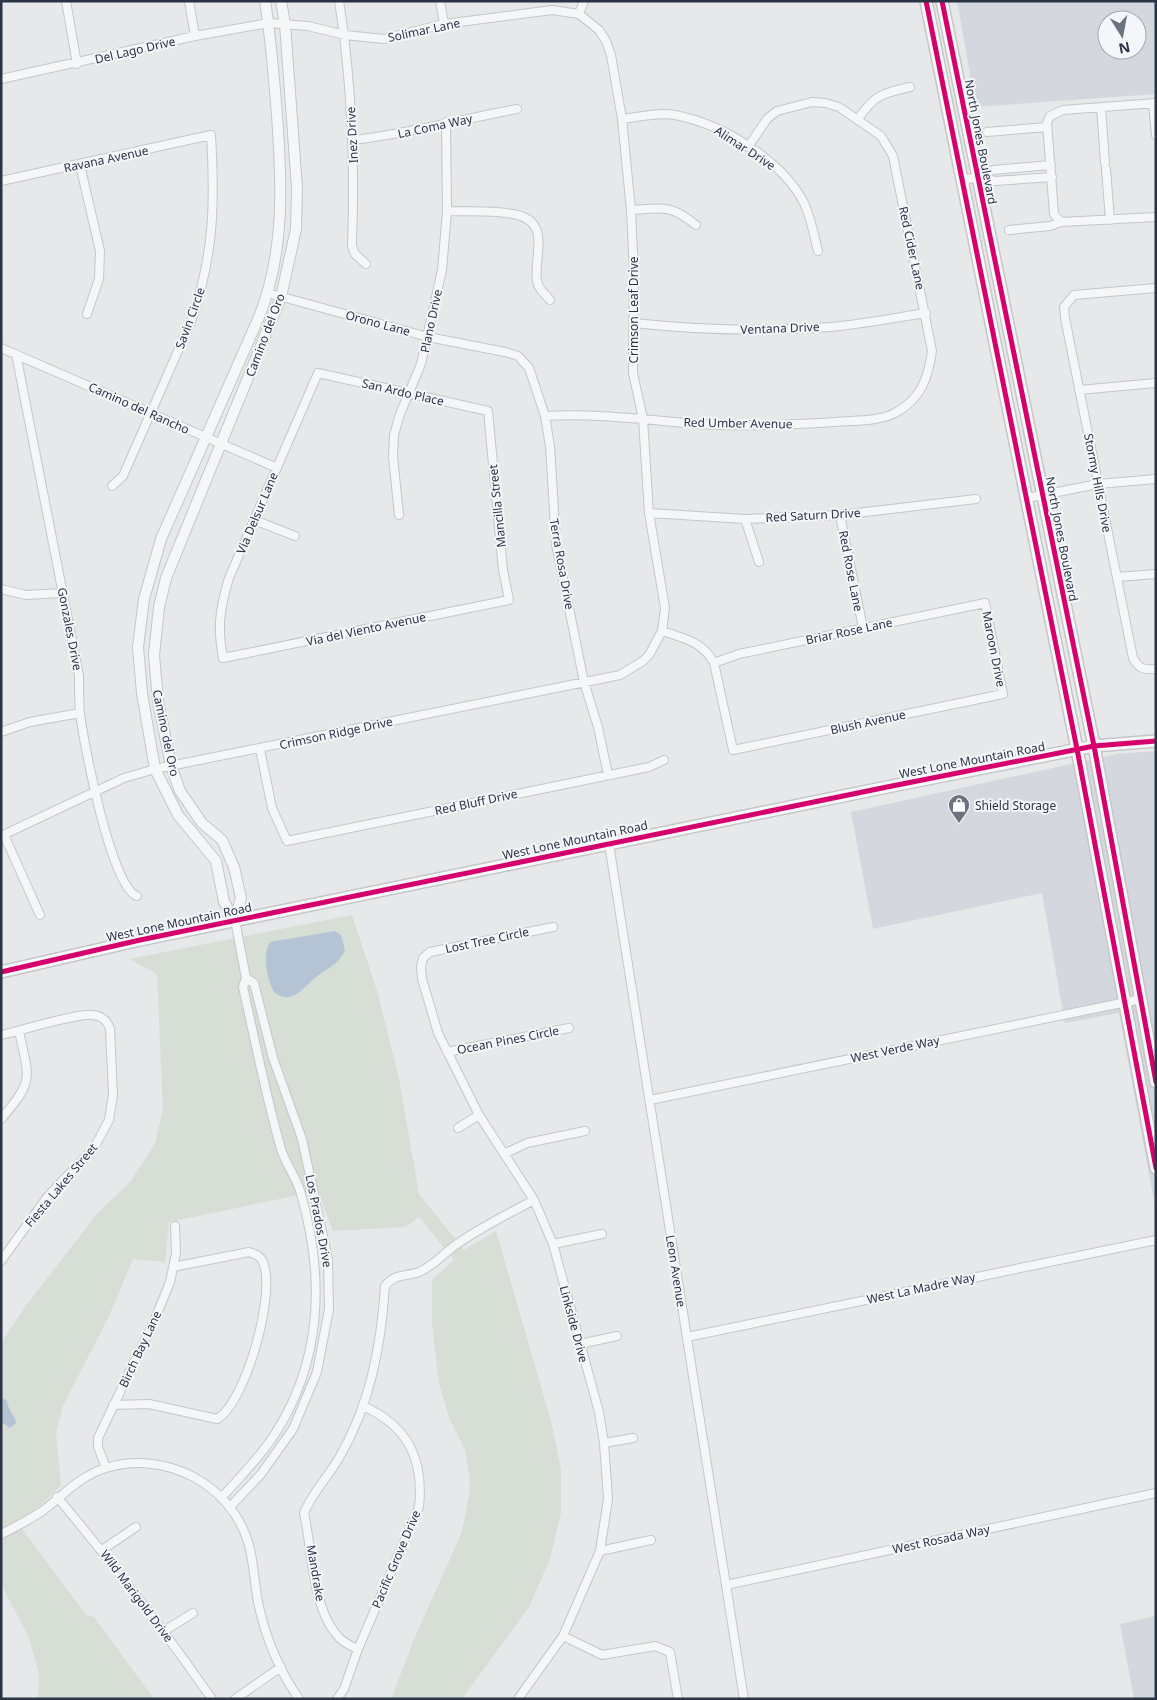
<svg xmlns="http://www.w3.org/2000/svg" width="1157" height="1700" viewBox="0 0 1157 1700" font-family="'Noto Sans',sans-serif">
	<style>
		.built { fill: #d4d7dd; fill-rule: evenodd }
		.green { fill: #d6ded6 }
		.water { fill: #b4c4d5 }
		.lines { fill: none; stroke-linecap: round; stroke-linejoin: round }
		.minor-casing { stroke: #c4c6c8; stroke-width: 10 }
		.tertiary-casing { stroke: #c4c6c8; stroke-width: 12 }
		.secondary-casing { stroke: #c4c6c8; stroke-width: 14 }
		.minor { stroke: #f5f6f7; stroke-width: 8 }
		.tertiary { stroke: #f5f6f7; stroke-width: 10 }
		.secondary { stroke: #f8f8f8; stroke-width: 11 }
		.cycleway-casing { stroke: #f4f6f9; stroke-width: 8 }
		.cycleway { stroke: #d6006c; stroke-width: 5 }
		.labels { text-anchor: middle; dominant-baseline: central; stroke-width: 4; stroke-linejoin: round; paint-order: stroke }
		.street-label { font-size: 12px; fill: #2b3445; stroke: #f4f6f9 }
		.poi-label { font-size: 12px; fill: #2b3445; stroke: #f4f6f9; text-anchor: start }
	</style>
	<rect width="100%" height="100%" fill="#e6e8ea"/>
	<path class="built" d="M957 1H1156V94L976 107ZM1107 20H1137V50H1107Z
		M1156 751V1211L1119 1013 1065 1023 1042 893 873 929 851 812 1117 754Z
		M1156 1616V1699H1134L1120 1624Z"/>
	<path class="green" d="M352 915 377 991 399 1078 419 1194 464 1250 496 1231 551 1421 561 1469V1512L550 1559 529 1607 462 1699H391L415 1637 462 1532 469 1495 470 1482 465 1449 449 1418 439 1383 432 1322V1280L454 1260 419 1217 405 1227 333 1231 318 1191 169 1222 165 1262 133 1259 109 1316 62 1408 56 1433 61 1485 40 1506 17 1522 86 1615 94 1617 154 1699H38L39 1674 29 1638 1 1584V1343L25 1307 96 1215 130 1182 155 1144 163 1109 157 974 129 959Z"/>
	<path class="water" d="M335 931 341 935 345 950C340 963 331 966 320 974 306 983 293 1008 274 992 267 980 262 954 270 942Z
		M1 1397 7 1401C8 1411 15 1415 16 1423L10 1428 1 1422Z"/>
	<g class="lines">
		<g class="minor-casing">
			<path id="minor" d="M66 1 77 64
				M189 1 195 36
				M339 1C352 83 355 164 352 246L355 254 366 264
				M440 1 444 24
				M579 14 584 1
				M1 79 195 36 269 23 308 26 345 35 384 39 444 24 552 10 579 14 599 30 606 41 611 55 622 119 631 210 634 272 633 373 643 419 649 513 665 608 662 631 649 655 643 661 620 675 155 769 124 778 1 836
				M1153 103 1156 135
				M1101 107 1105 163
				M622 119C639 117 658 112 675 115 722 124 782 160 804 203 811 218 814 235 818 251
				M858 119C874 95 883 93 910 87
				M987 132 1047 127
				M353 140C408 134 462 119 517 109
				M80 165 100 251 99 279 87 314
				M1106 169 1110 220
				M978 177 995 181 1052 177
				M962 180 978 177 993 170 1051 165
				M1 181 211 135C215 204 214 253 192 319L123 476 112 486
				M631 210C663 208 670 204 696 225
				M447 211C469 212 492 210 513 214 553 221 533 256 537 281 538 289 545 294 550 300
				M1061 222 1054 214 1047 123 1050 116 1063 110 1156 103
				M1009 230 1050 226 1061 222 1156 217
				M1156 288 1074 295 1064 307 1065 318 1133 658C1139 669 1144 670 1156 669
				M268 293 428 337 505 352 518 356 529 368 545 416 550 446 556 544 584 682 598 727 608 775
				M634 323C699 330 765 332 831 327 863 324 894 318 926 313
				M1 348 277 468
				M16 354 79 676C79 688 79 701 80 714 84 744 111 887 137 896
				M318 373 488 411 503 570 509 600 223 658C217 627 220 608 229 578Z
				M1079 390 1156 383
				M545 416C596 413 647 420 697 424 743 427 789 425 835 422 854 420 877 422 895 413 921 399 928 379 932 351L893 156 881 136 839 107 825 103 812 102 777 111 767 119 748 147
				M1027 498 1098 484 1156 479
				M649 513 745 519 840 515 976 499
				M399 515 393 457 394 435 400 414 421 364 442 270 447 211 446 122
				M840 515 863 628
				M745 519 759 562
				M254 520 295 536
				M1117 577 1156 574
				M1 589 26 595 63 593
				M662 631C684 638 703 642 714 663L733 750 1003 694 985 603 739 654 714 663
				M1 732 30 722 80 713
				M260 749 272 808 287 841 649 767 664 760
				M4 835 40 915
				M609 844 744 1699
				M1 1035C20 1031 77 1013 93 1015 102 1016 107 1020 110 1029L113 1095 109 1120 94 1148 48 1196 1 1261
				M447 1052 569 1028
				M650 1100 1141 999
				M1 1119C35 1080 29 1079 19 1031
				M458 1128 479 1115
				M504 1154 527 1143 585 1131
				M553 1244 602 1234
				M687 1337 1156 1240
				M580 1344 617 1336
				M113 1405 149 1404 217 1419C246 1403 278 1288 262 1260 259 1255 255 1254 249 1252L173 1267
				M604 1443 633 1438
				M106 1468 98 1447V1438L155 1319 170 1282 176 1253 175 1226
				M57 1497C112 1562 163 1629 212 1699
				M221 1498C239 1479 258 1459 273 1437 322 1363 325 1278 301 1194 297 1178 286 1165 281 1149 266 1096 255 1041 243 987L246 978 235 920
				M230 1507 261 1474 293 1429 317 1372 329 1309 328 1259 302 1139 273 1058 254 983 246 978
				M1 1534C15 1528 28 1520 41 1512 63 1496 79 1476 106 1468 164 1450 230 1483 248 1542 254 1561 254 1582 258 1602 265 1636 279 1670 299 1699
				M102 1550 136 1527
				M600 1551 651 1540
				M726 1585 1156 1493
				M164 1631 193 1613
				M563 1636 602 1655 655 1646 670 1652 678 1699
				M358 1649C350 1646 341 1641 336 1634 312 1606 312 1548 304 1513 312 1493 328 1477 339 1458 370 1405 381 1347 385 1286 395 1273 406 1277 419 1272 435 1265 444 1253 457 1244 481 1227 508 1214 534 1200
				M235 1699 281 1667
				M337 1699 344 1689 358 1649 419 1507C424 1459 408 1426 363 1406
				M518 1699 563 1636 600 1551 608 1499 604 1443 599 1412 553 1244 534 1200 479 1115 438 1033 422 979 421 967 423 958 430 952 553 927"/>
		</g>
		<g class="tertiary-casing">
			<path id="tertiary" d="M235 920 224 902 216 861 178 815 155 769 142 693 138 647 144 599 161 539 259 317C285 252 282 184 277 115 274 77 271 39 265 1
				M235 920 241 898 234 867 222 840 202 823 180 791 171 766 158 701 154 655 159 607 166 578 281 297 296 229 297 188 285 24 281 1"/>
		</g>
		<g class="secondary-casing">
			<path id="secondary" d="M926 1 1077 749 1156 1168
				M942 1 1094 746 1156 1082
				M1 972 140 940 887 787 1094 746 1156 741"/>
		</g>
		<use href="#minor" class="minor"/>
		<use href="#tertiary" class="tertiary"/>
		<use href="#secondary" class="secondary"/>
		<g class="cycleway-casing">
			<path id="cycleway" d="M926 1 1077 749 1156 1168
				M942 1 1094 746 1156 1082
				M1 972 140 940 887 787 1094 746 1156 741"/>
		</g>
		<use href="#cycleway" class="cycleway"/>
	</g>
	<defs>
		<g id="shop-pin" transform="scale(1.125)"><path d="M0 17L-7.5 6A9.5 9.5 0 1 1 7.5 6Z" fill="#6c737f" stroke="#f4f6f9"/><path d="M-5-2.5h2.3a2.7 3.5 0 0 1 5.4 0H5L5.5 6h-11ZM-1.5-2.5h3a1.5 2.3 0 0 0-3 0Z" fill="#fff"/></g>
	</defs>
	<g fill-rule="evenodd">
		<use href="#shop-pin" x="959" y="805"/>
	</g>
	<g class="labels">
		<g class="street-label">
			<text transform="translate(424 30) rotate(-12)">Solimar Lane</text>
			<text transform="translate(135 50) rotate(-13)">Del Lago Drive</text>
			<text transform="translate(435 126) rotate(-12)">La Coma Way</text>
			<text transform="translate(352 135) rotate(-93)">Inez Drive</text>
			<text transform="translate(981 142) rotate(79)">North Jones Boulevard</text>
			<text transform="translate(745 148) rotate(33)">Alimar Drive</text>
			<text transform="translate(106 159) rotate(-12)">Ravana Avenue</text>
			<text transform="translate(912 248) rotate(78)">Red Cider Lane</text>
			<text transform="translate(633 310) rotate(-90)">Crimson Leaf Drive</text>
			<text transform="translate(190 318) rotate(-70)">Savin Circle</text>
			<text transform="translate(431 321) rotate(-78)">Plano Drive</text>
			<text transform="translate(378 323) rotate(15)">Orono Lane</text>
			<text transform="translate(780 328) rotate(-2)">Ventana Drive</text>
			<text transform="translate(265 335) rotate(-69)">Camino del Oro</text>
			<text transform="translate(403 392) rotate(13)">San Ardo Place</text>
			<text transform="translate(139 408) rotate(24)">Camino del Rancho</text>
			<text transform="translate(738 423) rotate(1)">Red Umber Avenue</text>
			<text transform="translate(1098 483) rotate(79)">Stormy Hills Drive</text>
			<text transform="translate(497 506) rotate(-96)">Mancilla Street</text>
			<text transform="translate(257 513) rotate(-67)">Via Delsur Lane</text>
			<text transform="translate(813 515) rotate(-3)">Red Saturn Drive</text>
			<text transform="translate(1062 539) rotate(79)">North Jones Boulevard</text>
			<text transform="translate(562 564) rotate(80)">Terra Rosa Drive</text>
			<text transform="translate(851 571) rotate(79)">Red Rose Lane</text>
			<text transform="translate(70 629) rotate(79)">Gonzales Drive</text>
			<text transform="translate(366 629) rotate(-12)">Via del Viento Avenue</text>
			<text transform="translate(849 631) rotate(-12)">Briar Rose Lane</text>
			<text transform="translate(994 649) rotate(79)">Maroon Drive</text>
			<text transform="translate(868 722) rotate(-12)">Blush Avenue</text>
			<text transform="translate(166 733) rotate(78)">Camino del Oro</text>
			<text transform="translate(336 733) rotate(-12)">Crimson Ridge Drive</text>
			<text transform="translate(972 760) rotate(-11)">West Lone Mountain Road</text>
			<text transform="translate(476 802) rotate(-12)">Red Bluff Drive</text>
			<text transform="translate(575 840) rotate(-12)">West Lone Mountain Road</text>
			<text transform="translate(179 922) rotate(-12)">West Lone Mountain Road</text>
			<text transform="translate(487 940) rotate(-12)">Lost Tree Circle</text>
			<text transform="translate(508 1040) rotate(-11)">Ocean Pines Circle</text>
			<text transform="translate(895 1049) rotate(-12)">West Verde Way</text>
			<text transform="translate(61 1185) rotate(-50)">Fiesta Lakes Street</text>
			<text transform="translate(319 1221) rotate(79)">Los Prados Drive</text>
			<text transform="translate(676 1271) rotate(81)">Leon Avenue</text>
			<text transform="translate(921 1288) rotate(-12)">West La Madre Way</text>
			<text transform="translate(574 1324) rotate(75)">Linkside Drive</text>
			<text transform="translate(140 1349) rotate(-65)">Birch Bay Lane</text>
			<text transform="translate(941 1539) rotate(-12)">West Rosada Way</text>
			<text transform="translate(396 1559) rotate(-67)">Pacific Grove Drive</text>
			<text transform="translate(316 1573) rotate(80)">Mandrake</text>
			<text transform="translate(137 1596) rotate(53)">Wild Marigold Drive</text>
		</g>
		<g class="poi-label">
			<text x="975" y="805">Shield Storage</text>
		</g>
	</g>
	<rect width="1157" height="1700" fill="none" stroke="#2b3445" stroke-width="5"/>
	<g transform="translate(1122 35) rotate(169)"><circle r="24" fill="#f4f6f9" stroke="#a4a8b1"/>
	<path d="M0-4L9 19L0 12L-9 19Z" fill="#6c737f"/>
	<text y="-8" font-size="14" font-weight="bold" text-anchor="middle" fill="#2b3445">N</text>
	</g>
</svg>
